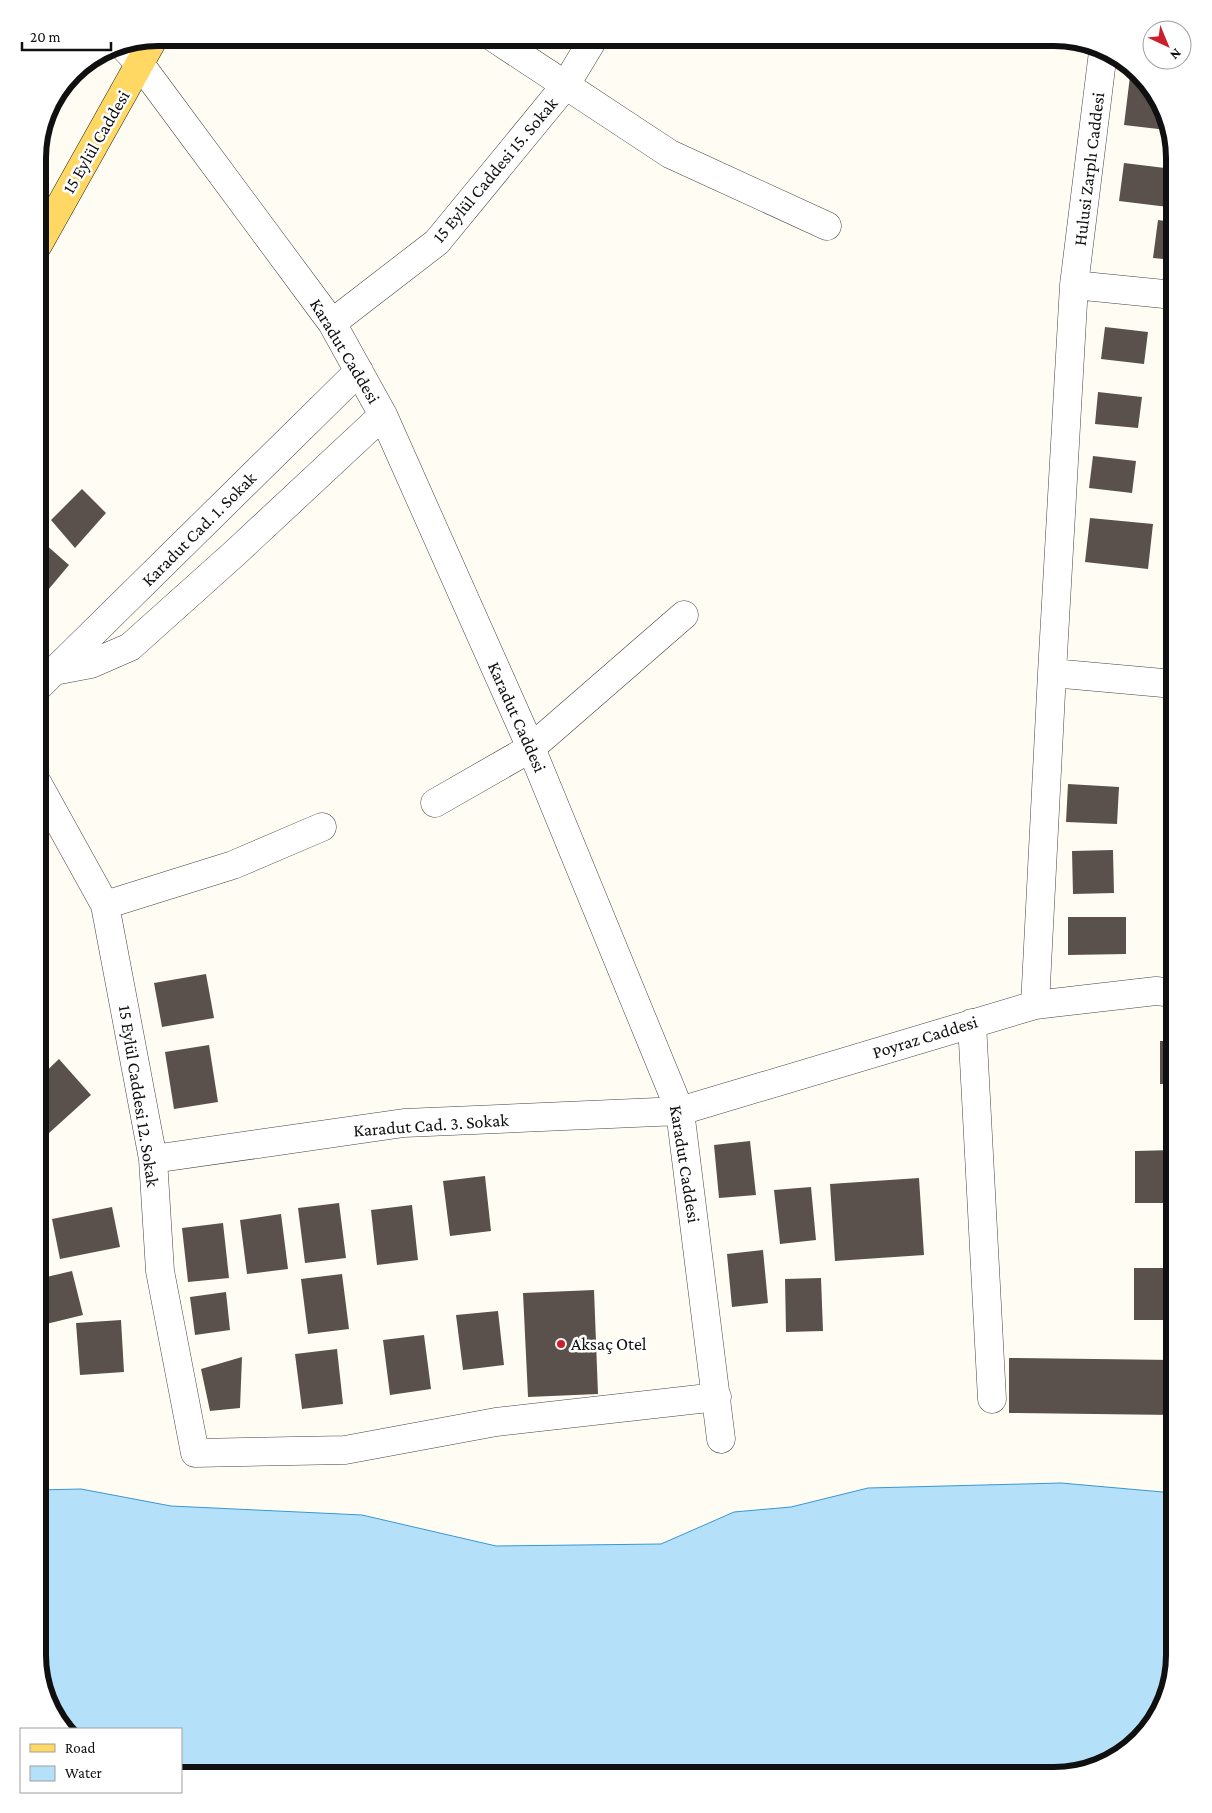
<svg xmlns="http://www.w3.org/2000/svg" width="1212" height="1813" viewBox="0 0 1212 1813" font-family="'Crimson Pro',serif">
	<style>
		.water { fill: #b5e0f9; stroke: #3897d4 }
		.building { fill: #5a514c }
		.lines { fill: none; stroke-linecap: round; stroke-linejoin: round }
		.minor-casing { stroke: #434343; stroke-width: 29 }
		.major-casing { stroke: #212121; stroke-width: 29 }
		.minor { stroke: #fff; stroke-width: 28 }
		.major { stroke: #ffd864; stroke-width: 28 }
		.poi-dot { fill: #c92029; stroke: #fff; stroke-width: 2 }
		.labels { text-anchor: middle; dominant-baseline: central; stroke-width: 5; stroke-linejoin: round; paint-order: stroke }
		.street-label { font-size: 18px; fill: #101010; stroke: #fff }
		.poi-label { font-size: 18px; fill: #101010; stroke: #fff; text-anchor: start }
		.rim { fill: none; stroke: #101010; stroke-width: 6 }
	</style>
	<rect width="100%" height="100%" fill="#fffdf3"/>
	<path class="water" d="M1061 1483 1174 1493V1655L1158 1715 1114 1759 1054 1775H181V1729H67L54 1715 38 1655V1490L81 1489 171 1506 362 1515 496 1546 661 1544 734 1512 791 1507 868 1488Z"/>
	<path class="building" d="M1131 68 1158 98 1167 130 1124 125Z
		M1124 163 1173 169 1168 207 1119 201Z
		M1158 220 1174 222V260L1153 258Z
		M1105 327 1148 332 1144 364 1101 359Z
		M1098 392 1142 397 1138 428 1095 424Z
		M1173 455H1174V509H1169Z
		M1093 456 1136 461 1132 493 1089 488Z
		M82 489 106 513 75 548 51 520Z
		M1090 518 1153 524 1148 569 1085 562Z
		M45 544 69 565 38 602V551Z
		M1174 776V819H1171L1170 781Z
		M1068 784 1119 787 1117 824 1066 822Z
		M1113 850 1114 893 1073 894 1072 851Z
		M1068 917H1126V954L1068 955Z
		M206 974 214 1018 162 1027 154 983Z
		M1160 1041H1174V1084H1160Z
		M209 1045 218 1102 174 1109 165 1052Z
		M59 1059 91 1095 38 1143V1079Z
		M750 1141 756 1195 719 1198 714 1145Z
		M1174 1150V1203H1135V1151Z
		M485 1176 491 1231 450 1236 443 1181Z
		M919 1178 924 1255 835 1261 830 1184Z
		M811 1187 816 1240 780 1244 774 1190Z
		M339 1203 346 1258 305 1263 298 1208Z
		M412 1205 418 1260 377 1265 371 1210Z
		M112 1207 120 1247 60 1259 52 1219Z
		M281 1214 288 1269 247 1274 240 1220Z
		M223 1223 229 1278 188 1282 182 1228Z
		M763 1250 768 1303 732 1307 727 1254Z
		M1134 1268H1174V1320H1134Z
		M72 1271 83 1315 38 1326V1279Z
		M342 1274 349 1329 308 1334 301 1279Z
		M821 1278 823 1331 786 1332 785 1279Z
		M594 1290 598 1394 528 1397 523 1293Z
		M226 1292 230 1330 195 1335 190 1297Z
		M498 1311 504 1365 463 1370 456 1315Z
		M121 1320 124 1372 80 1375 76 1323Z
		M424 1335 431 1389 390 1395 383 1340Z
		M337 1349 343 1404 302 1409 295 1354Z
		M242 1357 240 1408 210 1411 201 1369Z
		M1009 1358 1174 1360V1415L1009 1413Z"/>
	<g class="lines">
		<g class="minor-casing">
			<path id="minor" d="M494 38 670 154 827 226
				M122 45 140 64 332 323 383 415 531 748 680 1111 721 1439
				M1074 285 1174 295
				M332 323 437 242 565 86 594 38
				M54 671 91 664 130 647 235 553 383 415
				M1052 673 1174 684
				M38 687 359 371
				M38 784 105 905 153 1159 160 1271 195 1453 345 1450 496 1422 717 1397
				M435 803 531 748 684 615
				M105 905 233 865 322 827
				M1035 1005 1052 673 1074 285 1103 52
				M972 1023 992 1399
				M153 1159 404 1123 680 1111 1035 1005 1156 991 1174 993"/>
		</g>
		<g class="major-casing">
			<path id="major" d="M38 245 154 38"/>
		</g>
		<use href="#minor" class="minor"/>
		<use href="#major" class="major"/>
	</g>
	<circle class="poi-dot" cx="561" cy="1344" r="5"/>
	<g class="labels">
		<g class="street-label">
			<text transform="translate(96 142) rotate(-60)">15 Eylül Caddesi</text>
			<text transform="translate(1089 169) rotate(-83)">Hulusi Zarplı Caddesi</text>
			<text transform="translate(495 170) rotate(-50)">15 Eylül Caddesi 15. Sokak</text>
			<text transform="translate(345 351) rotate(59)">Karadut Caddesi</text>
			<text transform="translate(199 529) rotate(-45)">Karadut Cad. 1. Sokak</text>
			<text transform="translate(517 717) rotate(66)">Karadut Caddesi</text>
			<text transform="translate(925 1037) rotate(-17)">Poyraz Caddesi</text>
			<text transform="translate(139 1096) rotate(81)">15 Eylül Caddesi 12. Sokak</text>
			<text transform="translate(431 1125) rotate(-4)">Karadut Cad. 3. Sokak</text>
			<text transform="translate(685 1164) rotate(81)">Karadut Caddesi</text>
		</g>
		<g class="poi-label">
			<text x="571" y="1344">Aksaç Otel</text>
		</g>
	</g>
	<path d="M0 0H1212V1813H0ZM158 46H1054A112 112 0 0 1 1166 158V1655A112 112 0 0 1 1054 1767H158A112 112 0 0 1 46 1655V158A112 112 0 0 1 158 46Z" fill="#fff" fill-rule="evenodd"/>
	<path class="rim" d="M158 46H1054A112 112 0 0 1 1166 158V1655A112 112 0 0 1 1054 1767H158A112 112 0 0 1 46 1655V158A112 112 0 0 1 158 46Z"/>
	<rect x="20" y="1728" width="162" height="65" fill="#ffffff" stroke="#9f9f9f"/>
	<rect x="30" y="1744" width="25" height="8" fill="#ffd864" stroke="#9f9f9f"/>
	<text x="65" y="1753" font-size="15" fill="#101010">Road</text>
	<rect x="30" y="1766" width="25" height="15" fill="#b5e0f9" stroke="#9f9f9f"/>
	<text x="65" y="1778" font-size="15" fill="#101010">Water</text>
	<g transform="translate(1167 45) rotate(136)"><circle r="24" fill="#ffffff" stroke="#9f9f9f"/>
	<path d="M0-4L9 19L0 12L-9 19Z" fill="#c92029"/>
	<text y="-8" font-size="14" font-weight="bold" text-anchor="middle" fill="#101010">N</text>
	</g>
	<path d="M22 42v8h89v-8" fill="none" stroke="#101010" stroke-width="2.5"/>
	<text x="30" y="42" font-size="15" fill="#101010" stroke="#ffffff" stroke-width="4" paint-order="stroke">20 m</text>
</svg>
